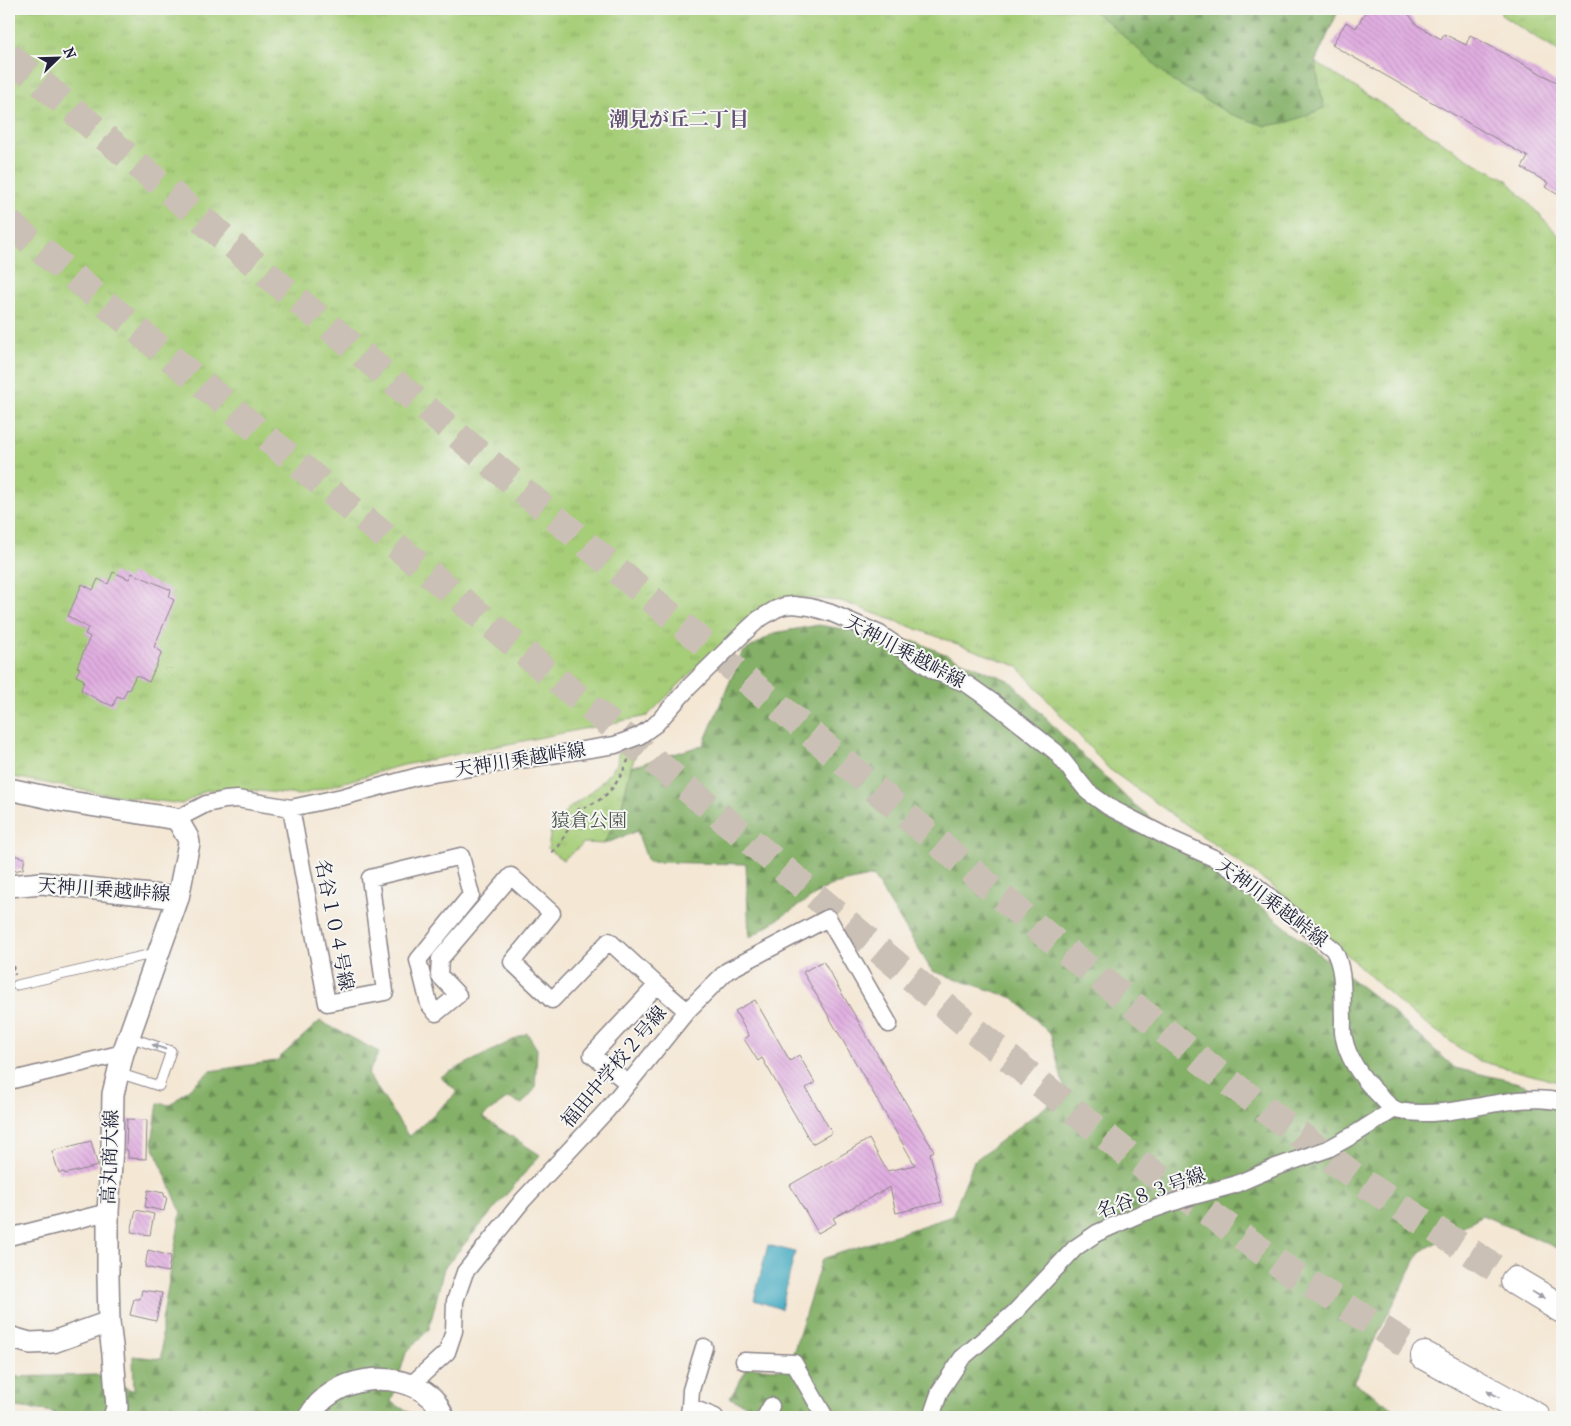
<svg xmlns="http://www.w3.org/2000/svg" width="1571" height="1426" viewBox="0 0 1571 1426" font-family="'IM FELL French Canon','Noto Serif JP',serif">
	<style>
		.grass { fill: url(#grass-tufts); stroke: #647859 }
		.forest { fill: url(#forest-firs); stroke: #536952 }
		.water { fill: #40a9c0; stroke: #31667e }
		.building { fill: url(#building-back-hatch) }
		.lines { fill: none; stroke-linecap: round; stroke-linejoin: round }
		.motorway-tunnel { stroke: #cac0b5; stroke-width: 28; stroke-dasharray: 28 14; stroke-linecap: butt }
		.service-casing { stroke: #8b8488; stroke-width: 11 }
		.minor-casing { stroke: #8b8488; stroke-width: 19 }
		.tertiary-casing { stroke: #8b8488; stroke-width: 24 }
		.motorway-casing { stroke: #8b8488; stroke-width: 30 }
		.path { stroke: #8b8488; stroke-width: 2.5; stroke-dasharray: 4 4; stroke-linecap: butt }
		.service { stroke: #fff; stroke-width: 9 }
		.minor { stroke: #fff; stroke-width: 16 }
		.tertiary { stroke: #fff; stroke-width: 21 }
		.motorway { stroke: #fff; stroke-width: 28 }
		.oneway { fill: #9c9ca7 }
		.labels { text-anchor: middle; dominant-baseline: central; stroke-width: 4; stroke-linejoin: round; paint-order: stroke }
		.street-label { font-size: 19px; fill: #22223b; stroke: #f6f6f2 }
		.park-label { font-size: 19px; fill: #4a554d; stroke: #f6f6f2 }
		.neighbourhood-label { font-size: 20px; font-weight: bold; fill: #645375; stroke: #f6f6f2 }
	</style>
	<defs>
		<pattern id="grass-tufts" width="24" height="20" patternUnits="userSpaceOnUse" patternTransform="scale(1.25)"><rect width="24" height="20" fill="#a6cd77"/><path d="M3 7l-1-3M5 7V3M7 7l1-3M15 17l-1-3M17 17v-4M19 17l1-3" fill="none" stroke="#8fb068"/></pattern>
		<pattern id="forest-firs" width="22" height="20" patternUnits="userSpaceOnUse" patternTransform="scale(1.25)"><rect width="22" height="20" fill="#84b068"/><path d="M5 1l3.5 6h-7zM16 11l3.5 6h-7z" fill="#6c8f57"/></pattern>
		<pattern id="building-back-hatch" width="6" height="6" patternUnits="userSpaceOnUse" patternTransform="scale(1.25)"><rect width="6" height="6" fill="#e0aee0"/><path d="M-1 5l2 2M0 0l6 6M5-1l2 2" fill="none" stroke="#c095c1"/></pattern>
	</defs>
	<rect width="100%" height="100%" fill="#f6f6f2"/>
	<filter id="ink" filterUnits="userSpaceOnUse"><feTurbulence type="fractalNoise" baseFrequency=".02" numOctaves="2"/><feDisplacementMap in="SourceGraphic" scale="10" xChannelSelector="R" yChannelSelector="G"/><feConvolveMatrix kernelMatrix="1 2 1 2 8 2 1 2 1" color-interpolation-filters="sRGB"/></filter>
	<filter id="wash" filterUnits="userSpaceOnUse"><feTurbulence type="fractalNoise" baseFrequency=".0096" numOctaves="4" result="noise"/><feDisplacementMap in="SourceGraphic" scale="20" xChannelSelector="R" yChannelSelector="G"/><feGaussianBlur stdDeviation="1.12" result="paint"/><feColorMatrix in="noise" values="0 0 0 0 0 0 0 0 0 0 0 0 0 0 0 0 0 1.4 0 .05"/><feComposite in="paint" operator="in"/></filter>
	<g filter="url(#wash)">
		<rect width="100%" height="100%" fill="#f4e7d4"/>
		<path class="grass" d="M9 9H1339L1315 62 1475 163 1506 179 1562 239V1084L1558 1082 1476 1060 1406 1009 1275 888 1109 769 1017 666 841 601 782 596 696 668 647 716 399 766 300 795 239 789 207 790 182 804 98 793 9 776Z
			M1501 9H1562V54L1501 15Z
			M642 739 631 767 621 810 604 844 584 843 563 860 548 849 551 830 567 810 598 786 617 764 619 748Z"/>
		<path class="forest" d="M1090 9H1339L1315 62 1324 108 1289 122 1266 126 1230 114 1173 81 1108 22Z
			M819 625 916 642 1010 681 1064 737 1130 801 1314 950 1381 1002 1455 1068 1515 1082 1562 1097V1250L1482 1215 1419 1253 1354 1382 1406 1417H772V1416L730 1398 748 1367 788 1370 822 1259 952 1216 974 1161 1065 1092 1051 1035 1014 998 932 971 873 876 829 886 749 938 746 864 648 862 637 831 604 844 621 810 631 767 703 745 742 653 774 633Z
			M320 1021 379 1052 368 1074 409 1137 458 1092 440 1077 527 1033 537 1049 535 1089 522 1104 508 1098 482 1117 540 1155 444 1268 429 1329 406 1353 391 1402 417 1417H53L54 1412 9 1406V1377L96 1375 134 1391 133 1356 162 1359V1321L181 1212 152 1143 158 1103 170 1105 210 1071 276 1061Z"/>
		<path class="water" d="M768 1245 795 1252 781 1309 754 1300Z"/>
		<g id="blocks">
			<path class="building" d="M1367 9H1405L1417 25 1441 39 1444 34 1466 45 1470 35 1562 85V197L1545 187 1548 183 1522 168 1528 157 1332 45 1346 22 1356 28Z
				M113 572 129 579 132 573 171 590 169 597 174 600 154 647 162 652 149 682 136 675 129 690 127 689 123 698 117 696 113 706 100 701 81 690 84 680 76 676 80 668 77 667 90 637 85 634 88 628 68 616 82 584 93 590 98 579 108 584Z
				M9 854 25 858 23 869 9 872Z
				M823 961 934 1151 930 1153 942 1202 896 1213 890 1187 833 1218 836 1223 818 1233 790 1185 869 1139 887 1171 915 1165 803 972Z
				M755 1000 790 1061 799 1055 815 1083 806 1088 832 1133 812 1144 762 1058 758 1061 744 1039 749 1036 735 1011Z
				M127 1119 147 1120 146 1159 128 1158V1150H126Z
				M91 1141 98 1166 65 1174 64 1172 59 1173 52 1151Z
				M148 1190 164 1193V1196L167 1197 164 1211 145 1207Z
				M136 1210 154 1214 150 1235 131 1232Z
				M148 1250 171 1256 168 1272 145 1267Z
				M142 1290 162 1293 156 1321 130 1315 134 1299H140Z"/>
		</g>
	</g>
	<g filter="url(#ink)">
		<use href="#blocks" fill-opacity="0" stroke="#8b8488" stroke-width="1"/>
		<g class="lines">
			<path class="motorway-tunnel" d="M9 56 850 767 1039 929 1216 1072 1362 1182 1515 1281
				M9 223 779 865 964 1022 1135 1160 1288 1270 1425 1356"/>
			<g class="service-casing">
				<path id="service" d="M17 985 156 953
					M118 1073 159 1086 171 1051 129 1037"/>
			</g>
			<g class="minor-casing">
				<path id="minor" d="M291 808 327 1003 385 992 370 878 461 856 471 895 418 960 429 1004 436 1013 458 995 439 975 440 959 511 876 552 913 512 962 552 1000 609 941 657 985
					M177 819 206 804 225 800 237 799 291 808 342 797 419 776 615 745 639 736 656 724 689 687 746 631 759 619 776 609 784 606 793 605 810 607 831 613 880 634 934 671 967 684 994 703 1056 752 1088 792 1109 807 1171 839 1218 860 1255 885 1333 949C1345 968 1342 997 1343 1019 1343 1025 1342 1032 1344 1038 1348 1059 1362 1078 1377 1093 1384 1100 1390 1109 1400 1111 1453 1121 1512 1090 1562 1102
					M9 1081 123 1053
					M628 1083 592 1055 657 985 687 1011
					M9 1237 108 1212
					M744 1361 794 1363 825 1417
					M412 1384 447 1352 454 1331 455 1301 465 1272 523 1200 607 1110 687 1011 727 971 828 918 889 1024
					M690 1407 715 1417
					M688 1417 690 1407 691 1390 704 1347
					M765 1417 771 1406
					M931 1417 940 1391 962 1358 1014 1313 1075 1248 1097 1233 1140 1214 1186 1198 1234 1185 1276 1167 1328 1149 1355 1134 1393 1110"/>
			</g>
			<g class="tertiary-casing">
				<path id="tertiary" d="M9 789 64 801 177 819 188 838 189 843 178 898 123 1053 113 1094 112 1147 108 1212V1276L109 1322 113 1354 117 1408 114 1417
					M9 886 42 883 178 898
					M9 1337 30 1343 53 1342 109 1322
					M309 1417C332 1376 396 1367 431 1397 437 1402 440 1411 444 1417"/>
			</g>
			<g class="motorway-casing">
				<path id="motorway" d="M1515 1281 1562 1309
					M1425 1356 1536 1417"/>
			</g>
			<path class="path" d="M552 852 559 846 579 809C609 800 618 783 630 756
				M9 950 15 975"/>
			<use href="#service" class="service"/>
			<use href="#minor" class="minor"/>
			<use href="#tertiary" class="tertiary"/>
			<use href="#motorway" class="motorway"/>
		</g>
		<defs><path id="oneway-solid" d="M-6-.8H1V-3.2L6.5 0L1 3.2V.8H-6Z" transform="scale(1.25)"/></defs>
		<g class="oneway">
			<use href="#oneway-solid" transform="translate(159 1047) rotate(-161)"/>
			<use href="#oneway-solid" transform="translate(1538 1295) rotate(30)"/>
			<use href="#oneway-solid" transform="translate(1493 1394) rotate(-151)"/>
		</g>
	</g>
	<g class="labels">
		<g class="street-label">
			<text transform="translate(905 652) rotate(28)">天神川乗越峠線</text>
			<text transform="translate(520 760) rotate(-9)">天神川乗越峠線</text>
			<text transform="translate(104 890) rotate(4)">天神川乗越峠線</text>
			<text transform="translate(1272 903) rotate(37)">天神川乗越峠線</text>
			<text transform="translate(334 925) rotate(79)">名谷１０４号線</text>
			<text transform="translate(614 1067) rotate(-50)">福田中学校２号線</text>
			<text transform="translate(110 1157) rotate(-88)">高丸商大線</text>
			<text transform="translate(1151 1193) rotate(-20)">名谷８３号線</text>
		</g>
		<g class="park-label">
			<text x="589" y="821">猿倉公園</text>
		</g>
		<g class="neighbourhood-label">
			<text x="679" y="119">潮見が丘二丁目</text>
		</g>
	</g>
	<rect width="1571" height="1426" fill="none" stroke="#f6f6f2" stroke-width="30"/>
	<g transform="translate(58 58) rotate(67)" stroke="#f6f6f2" stroke-width="4" paint-order="stroke">
	<path d="M0-4L9 19L0 12L-9 19Z" fill="#22223b"/>
	<text y="-8" font-size="14" font-weight="bold" text-anchor="middle" fill="#22223b">N</text>
	</g>
</svg>
